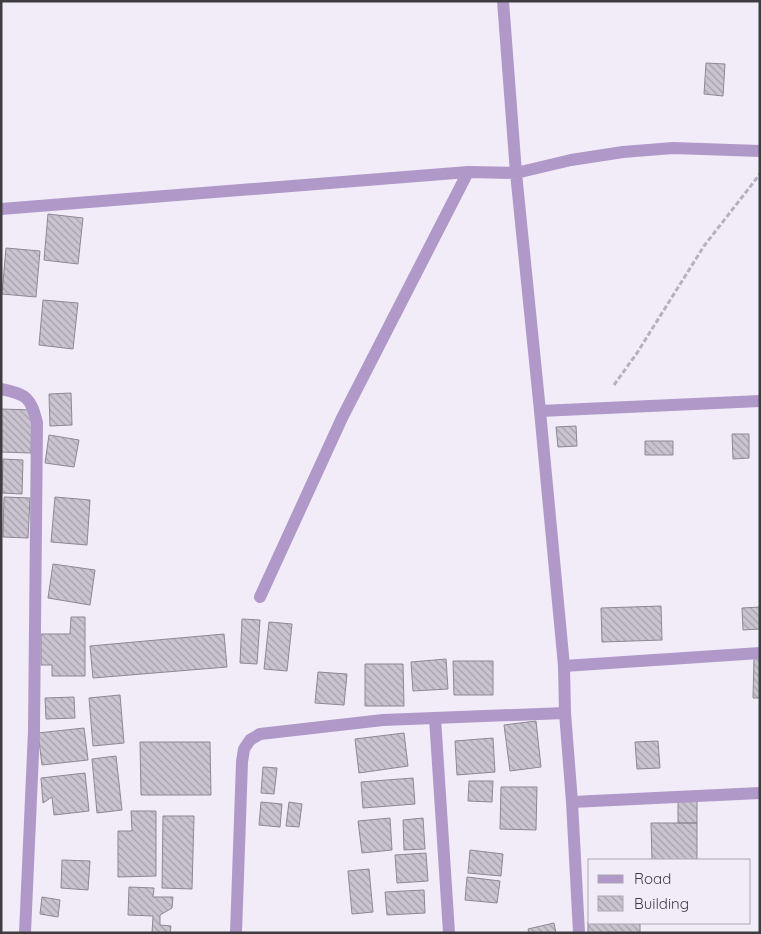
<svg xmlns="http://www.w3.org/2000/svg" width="761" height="934" viewBox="0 0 761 934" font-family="Quicksand,sans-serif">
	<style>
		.building { fill: url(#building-back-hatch); stroke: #8d8893 }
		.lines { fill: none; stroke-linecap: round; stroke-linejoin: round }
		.path { stroke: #b6b1bc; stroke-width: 3; stroke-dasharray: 5 2.5; stroke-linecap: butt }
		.minor { stroke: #b099c9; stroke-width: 12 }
	</style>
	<defs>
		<pattern id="building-back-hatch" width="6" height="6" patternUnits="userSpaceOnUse" patternTransform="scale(1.25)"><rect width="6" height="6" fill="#cac4d0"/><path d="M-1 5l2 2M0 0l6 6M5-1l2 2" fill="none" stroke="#a5a0aa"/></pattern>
	</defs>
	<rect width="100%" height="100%" fill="#f2ecf9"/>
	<path class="building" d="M706 63 725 64 723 96 704 94Z
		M48 214 83 218 78 264 44 260Z
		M6 248 40 251 36 297 2 294Z
		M43 300 78 303 73 349 39 345Z
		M71 393 72 425 50 426 49 394Z
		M1 409 32 410 31 453 1 452Z
		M576 426 577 446 558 447 556 427Z
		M732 434H749V458L733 459Z
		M49 435 79 440 74 467 45 463Z
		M645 441H673V455H645Z
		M3 459 23 460 22 494 2 493Z
		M4 497 30 498 28 538 3 537Z
		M55 497 90 500 87 545 51 542Z
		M53 564 95 570 90 605 48 598Z
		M661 606 662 640 602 642 601 608Z
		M760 607V629L743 630 742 608Z
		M71 617H85V676H52V665H41V634H70Z
		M242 619 260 620 257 664 240 663Z
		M269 622 292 624 287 671 264 669Z
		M224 634 227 667 93 678 90 646Z
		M754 658H760V698H753Z
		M446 659 448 689 413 691 411 662Z
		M453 661H493V695H454Z
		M365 664H403L404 706H365Z
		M318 672 347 674 344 705 315 703Z
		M120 695 124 743 93 746 89 698Z
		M74 697 75 718 46 719 45 698Z
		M536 721 541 767 510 771 504 725Z
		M84 728 88 760 42 765 38 733Z
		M404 733 408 766 359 773 355 739Z
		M493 738 495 772 457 775 455 741Z
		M658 741 660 768 637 769 635 742Z
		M140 742H210L211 795H141Z
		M116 756 122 810 97 813 92 759Z
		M263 767 277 768 274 794 261 793Z
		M85 773 89 811 54 815 52 797 43 803 41 778Z
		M413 778 415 804 363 808 361 782Z
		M469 781H493L492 802 468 801Z
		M501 787H537L536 830 500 829Z
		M678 800H697V823H678Z
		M261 802 282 804 280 827 259 825Z
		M289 802 302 804 299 827 286 826Z
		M131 811H156V876L118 877V831H132Z
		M163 816H194L192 889 162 888Z
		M390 818 392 850 362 853 358 821Z
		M423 818 425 849 404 850 403 820Z
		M651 823H697V860H652Z
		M470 850 503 854 501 876 468 873Z
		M426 853 428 881 397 883 395 855Z
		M62 860 90 861 88 890 61 888Z
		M369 869 373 912 352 914 348 871Z
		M467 877 500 881 497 903 465 900Z
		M129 887 154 888 153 897H173L172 908 160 915V925L171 926 170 933H152L153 916 128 915Z
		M424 890 425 913 387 915 385 892Z
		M42 897 60 900 58 917 40 914Z
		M588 922 640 923V933H588Z
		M554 923 556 933H529L528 929Z"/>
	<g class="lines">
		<path class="path" d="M614 385 637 353 704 246 760 174"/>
		<path class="minor" d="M503 1 516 173 540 411 564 666 565 713 572 802 579 933
			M1 209 468 172 516 173 571 160 623 152 673 148 760 151
			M1 389C27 394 31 398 37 423L34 731 25 933
			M540 411 760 401
			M260 597 342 418 468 172
			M564 666 760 653
			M435 718 449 933
			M572 802 760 793
			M236 933 242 762 244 749 250 740 260 734 383 720 565 713"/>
	</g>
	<rect width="761" height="934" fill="none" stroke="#3e3c41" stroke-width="5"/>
	<rect x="588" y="859" width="162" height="65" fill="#f2ecf9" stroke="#aaa6af"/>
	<rect x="598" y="875" width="25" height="8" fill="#b099c9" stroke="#aaa6af"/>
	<text x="634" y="884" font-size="15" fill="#3e3c41">Road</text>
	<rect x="598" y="896" width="25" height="15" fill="url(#building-back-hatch)" stroke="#aaa6af"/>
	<text x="634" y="909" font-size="15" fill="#3e3c41">Building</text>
</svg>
